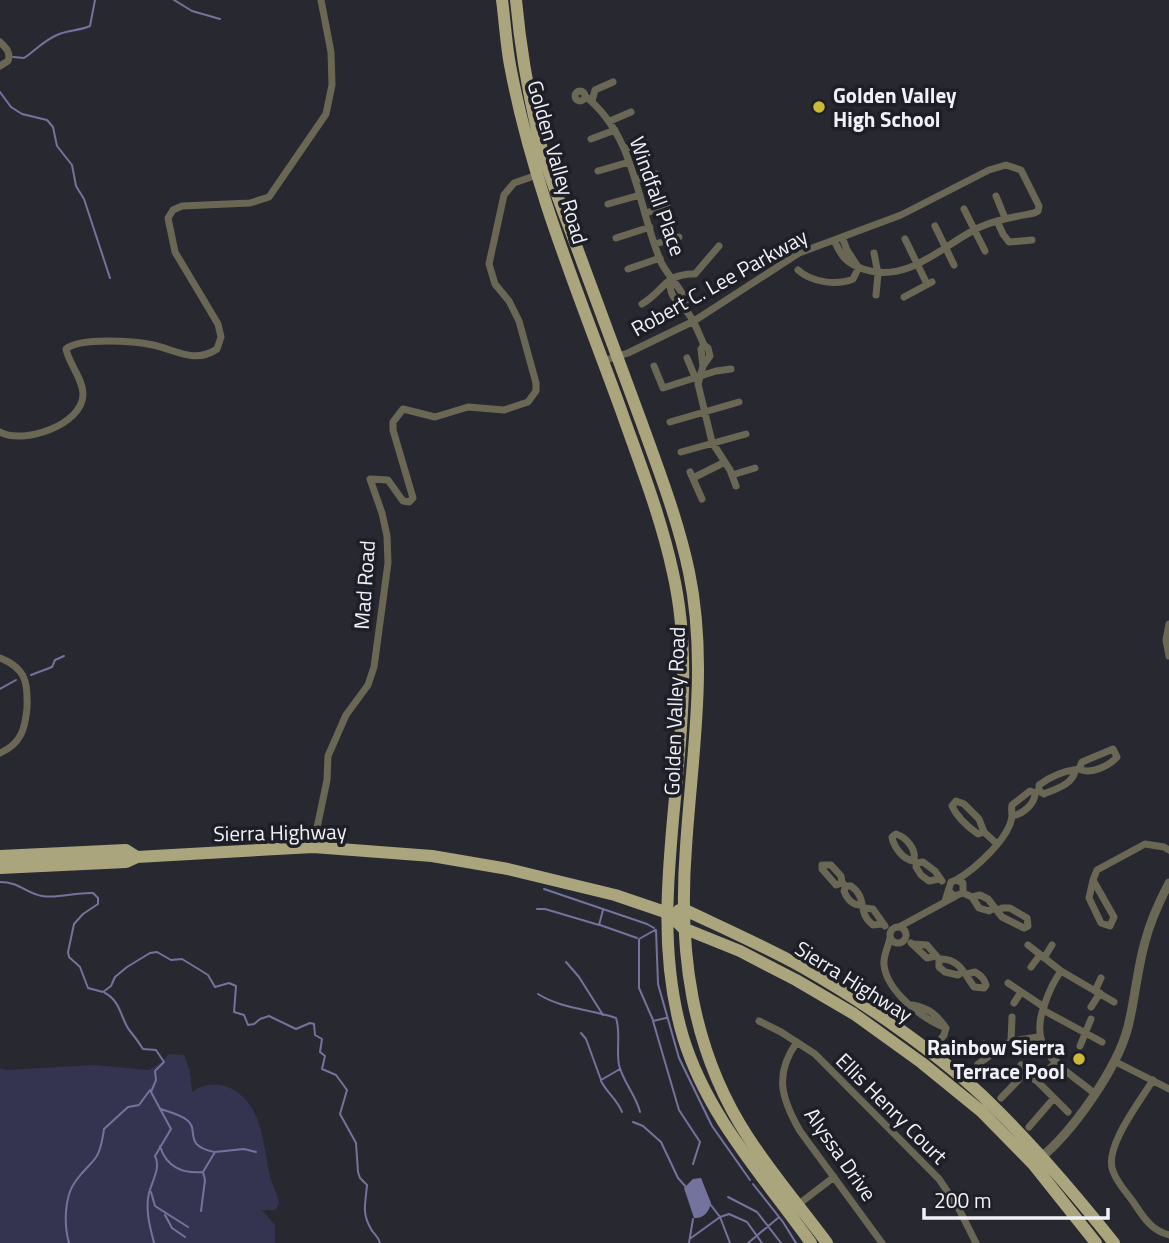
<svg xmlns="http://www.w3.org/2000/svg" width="1169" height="1243" viewBox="0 0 1169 1243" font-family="'Titillium Web',sans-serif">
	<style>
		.green { fill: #343451 }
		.water { fill: #73739d }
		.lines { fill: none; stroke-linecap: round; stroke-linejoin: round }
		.stream { stroke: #73739d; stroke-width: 2 }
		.minor { stroke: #6a6755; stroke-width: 7 }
		.tertiary { stroke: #6a6755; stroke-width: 9 }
		.primary { stroke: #aba57e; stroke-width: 12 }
		.poi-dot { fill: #ccb938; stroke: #1e1e27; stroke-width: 2.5 }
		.labels { text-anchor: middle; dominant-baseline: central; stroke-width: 7; stroke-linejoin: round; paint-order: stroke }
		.poi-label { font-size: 21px; font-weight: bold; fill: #f1f2f8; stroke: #1e1e27; text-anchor: start }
		.street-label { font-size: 21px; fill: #f1f2f8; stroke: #1e1e27 }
	</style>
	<rect width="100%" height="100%" fill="#282831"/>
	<path class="green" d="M169 1054 184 1055 190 1072 192 1092C218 1074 246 1091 257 1118 264 1136 266 1158 270 1177 273 1186 277 1194 279 1203L276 1210H262L275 1225V1243H0V1068L7 1070 94 1065 149 1070 162 1062Z"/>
	<path class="water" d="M701 1178 711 1203C709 1212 703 1219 694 1218L684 1188 693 1179Z"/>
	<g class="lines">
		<path class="stream" d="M174 0 192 11 220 19
			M13 57 24 58C36 50 43 41 57 35 67 30 79 31 90 26L95 0
			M0 92 11 107 22 114 47 120 53 127 57 146 72 165 76 186 84 199 110 278
			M31 675 52 667 55 660 64 656
			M0 689 16 680
			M0 882C19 882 26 893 42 896 58 899 76 892 93 893L98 898V904L83 914 74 924 68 952 69 957 80 967 88 988 103 992 111 986 115 977 127 967 150 953 157 952 171 960 182 959 200 970 208 975 215 987 229 983 236 986 234 1012 244 1015 248 1025 254 1024 260 1019 269 1016 296 1029 310 1023 314 1024 315 1035 322 1039 320 1052 325 1056 322 1069 336 1075 347 1090 340 1114 356 1143 358 1172 360 1178 367 1185C366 1201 361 1212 371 1229 374 1235 378 1235 380 1243
			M544 889 647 924 654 928
			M537 909H545L599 925 603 910
			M600 925 637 938
			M656 930 658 984 679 1058 712 1126 750 1180
			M566 962 579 977 603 1015
			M105 993C121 1001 121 1020 130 1031 135 1037 138 1041 143 1049L156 1050 164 1062 155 1071 156 1080 151 1092 171 1129 155 1156C161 1168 152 1181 149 1193 145 1210 150 1227 154 1243
			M538 994C562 1009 590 1009 616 1018 621 1033 616 1049 619 1065 623 1082 636 1095 640 1112
			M666 1018 653 1021 679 1110 700 1142 693 1164
			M653 1020 639 988V939L655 930
			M581 1033 586 1039 601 1080 620 1069
			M601 1081C607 1093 617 1099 622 1112
			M161 1109C169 1112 181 1115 187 1120 200 1130 182 1145 214 1152
			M633 1122 643 1126 661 1142 678 1178 686 1187
			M160 1146C166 1167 183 1174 203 1172L215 1152 244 1149 256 1152
			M753 1184 783 1222 796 1243
			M151 1192 155 1206 188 1227
			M728 1197 757 1212 781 1243
			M710 1204 720 1217 730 1243
			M201 1211 205 1180 203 1172
			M165 1215 172 1228 185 1237
			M691 1238 720 1217 729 1214 747 1222 762 1243
			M69 1243C64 1226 64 1197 75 1182 93 1157 99 1165 104 1129L128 1107 139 1105 150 1090
			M689 1243 693 1219
			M748 1243 778 1218"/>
		<path class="minor" d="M0 42C6 48 11 52 8 61L0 66
			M575 96a5 5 0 1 1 10 0a5 5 0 1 1-10 0Z
			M585 96C636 136 637 206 661 262 669 279 686 290 686 309
			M592 101 595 90 613 82
			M610 121 631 112
			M591 139 615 130
			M624 149 645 142
			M598 171 629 162
			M635 180 657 174
			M996 196 1005 218
			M608 204 640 195
			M964 209 985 251
			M646 213 667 206
			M997 221 1003 234 1009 242 1032 240
			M935 226 954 265
			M842 237 847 250 858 267
			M616 238 650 227
			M905 239 927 284
			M655 244 679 237
			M874 253 878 274 876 295
			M628 269 660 258
			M798 270C811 282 836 286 853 279L859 267
			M670 278C669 300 677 298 688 313 695 322 699 334 704 345L708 348 710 356 703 366 698 384 712 442 730 470 736 486
			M904 297 932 282
			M642 304C664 291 665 273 695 274L719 246
			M687 358 695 377
			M603 361 628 353 694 321 799 253 901 215 989 170 1006 165 1021 170 1039 206 1038 211 1034 213C1014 217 994 220 976 229 939 248 907 284 863 269 846 263 841 256 834 240
			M654 366 663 388 716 371 731 369
			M703 366 701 349 704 345
			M670 422 739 402
			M0 432C23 445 83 425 83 394 83 379 69 364 66 349 80 337 135 341 153 345 176 350 195 364 217 349L221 337 218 324 175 252 168 218 173 210 182 206 250 203 269 197 326 114 332 85 331 52 321 0
			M681 452 746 434
			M690 472 702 499
			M732 475 755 468
			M693 478 725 462
			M1169 624 1166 640 1169 656
			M0 658C26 668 28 683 27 708 25 729 21 744 0 753
			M1039 791 1044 794C1056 789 1073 784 1075 771
			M1012 816C1023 814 1035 804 1035 793
			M984 832 978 834C968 827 957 817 952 806L956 801 964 804 979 819 984 832 997 844
			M313 847 327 780 328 756 346 715 368 685 374 667 388 563 387 536 382 513 370 479 388 480 403 501 409 502 413 498 393 430V422L403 409 435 417 468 407 504 410 528 402 536 391V383L519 321 509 301 495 284 489 264 504 195 514 183 537 175
			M914 859C916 849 906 837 896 834L892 837C893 844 900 856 908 859 911 861 914 861 917 863L916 867 921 875 929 881 939 879
			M917 863 923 862 935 871 942 881
			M956 880C974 870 1010 838 1012 816 1012 813 1011 809 1012 805L1030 791 1035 793 1039 791V785C1052 775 1064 771 1079 769L1082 762 1113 749 1117 757C1109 766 1090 775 1079 769
			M1093 880 1114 917 1110 926 1101 923 1089 898Z
			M1093 880 1097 870 1145 844 1164 847 1169 850
			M842 883 836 885 822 869V865H831L841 876 842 883 846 886H851C869 899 856 912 873 925L882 924
			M846 886 844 891C847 899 853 906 862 905
			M963 893 972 897 980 895 988 899 1002 917 1024 928 1028 926 1027 918 1010 908H1002L999 910
			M972 897 979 908 989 911 994 908
			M945 901 951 882 956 880 963 883V893L954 896 949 891
			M864 908 873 909 885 926
			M899 927 956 896
			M890 935a8 8 0 1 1 16 0a8 8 0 1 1-16 0Z
			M890 938C888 948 883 955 884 965 887 992 923 1019 946 1028 936 1014 929 1008 912 1005
			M911 943 927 958 935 956
			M913 944 927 945 939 959C959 958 964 973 974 987L984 988 986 985C984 978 981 976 975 972L967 974
			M1028 945 1061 971 1114 1002
			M1044 958 1052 945
			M939 959V967L945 972 958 975 962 972
			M1031 967 1040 955
			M1061 971C1053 982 1048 994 1044 1006 1027 1053 1063 1067 1095 1094
			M1008 983 1044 1007
			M1095 991 1101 978
			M1014 1003 1021 992
			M1091 1007 1100 993
			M1043 1010 1102 1042
			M759 1021 781 1032 815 1054 939 1179 959 1209 976 1243
			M1011 1041 1012 1017
			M797 1042C774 1074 781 1098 800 1131L882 1243
			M984 1044 991 1054
			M1080 1046 1091 1019
			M930 1053 944 1035 946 1028
			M1114 1061 1169 1089
			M978 1064 1011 1041 1038 1037
			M1021 1065 1068 1112
			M1035 1080 1057 1062
			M1153 1080C1141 1100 1103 1148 1113 1171 1117 1183 1127 1193 1134 1203 1144 1218 1151 1230 1169 1235
			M1001 1098 1027 1071
			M1029 1127 1054 1098
			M795 1207 834 1177"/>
		<path class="tertiary" d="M1038 1160C1072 1133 1117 1069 1128 1027 1135 999 1137 970 1145 942 1150 922 1159 902 1169 883"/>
		<path class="primary" d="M502 0C505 22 506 44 510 65 532 184 580 297 621 410 640 464 661 517 673 573 708 726 638 885 683 1037 707 1116 764 1177 811 1243
			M516 0C520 43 527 87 537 130 546 170 563 210 577 248 599 306 620 364 641 421 659 471 678 520 689 572 708 663 692 755 686 847 678 950 691 1050 748 1137 772 1174 801 1208 827 1243
			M0 856 126 850 137 857
			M0 868 126 862 137 857 313 847 432 856 508 869 615 895 668 913 683 928 740 951 796 980 854 1014 922 1063 981 1111 1033 1164 1096 1243
			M679 910 683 909C723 928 764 946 802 967 864 1002 941 1055 991 1104 1035 1147 1075 1194 1114 1243"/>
	</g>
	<g class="poi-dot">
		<circle cx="819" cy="107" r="7"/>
		<circle cx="1079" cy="1059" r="7"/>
	</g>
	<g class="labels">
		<g class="poi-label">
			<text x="833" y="95">Golden Valley<tspan x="833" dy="24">High School</tspan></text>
			<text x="1065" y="1047" text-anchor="end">Rainbow Sierra<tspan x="1065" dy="24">Terrace Pool</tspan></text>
		</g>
		<g class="street-label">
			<text transform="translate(558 162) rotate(74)">Golden Valley Road</text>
			<text transform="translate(658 196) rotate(70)">Windfall Place</text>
			<text transform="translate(719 282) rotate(-29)">Robert C. Lee Parkway</text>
			<text transform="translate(364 585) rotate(-86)">Mad Road</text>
			<text transform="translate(674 711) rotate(-88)">Golden Valley Road</text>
			<text transform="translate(280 832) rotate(-1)">Sierra Highway</text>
			<text transform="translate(854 981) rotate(32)">Sierra Highway</text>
			<text transform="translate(892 1108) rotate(45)">Ellis Henry Court</text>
			<text transform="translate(841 1154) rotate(55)">Alyssa Drive</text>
		</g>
	</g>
	<path d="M924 1208v10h184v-10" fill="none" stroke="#f1f2f8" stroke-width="3.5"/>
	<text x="934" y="1208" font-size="21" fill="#f1f2f8" stroke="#1e1e27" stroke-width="5" paint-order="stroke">200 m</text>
</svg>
